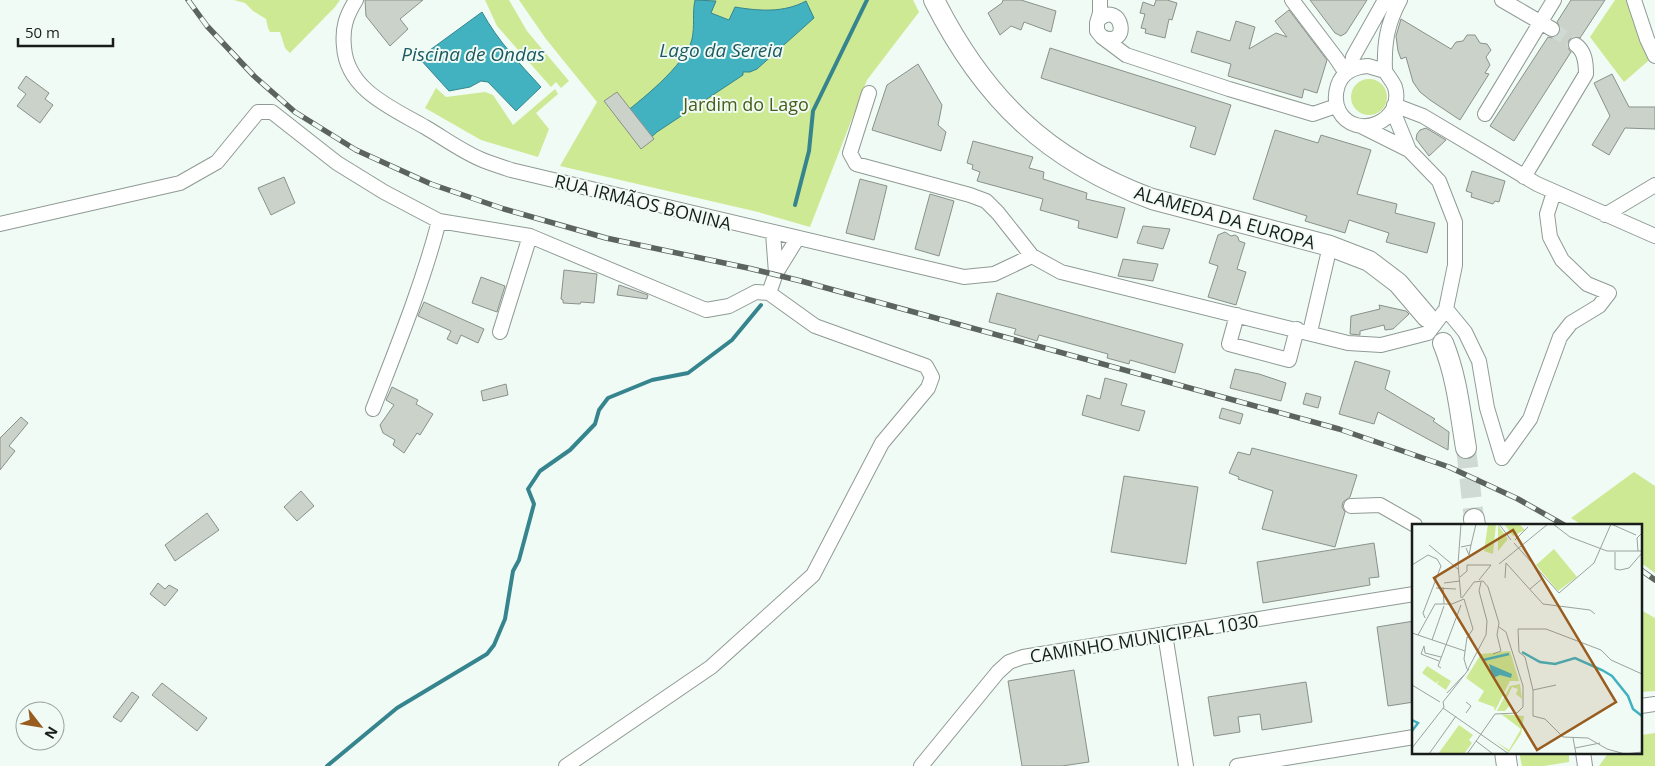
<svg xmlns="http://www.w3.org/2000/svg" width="1655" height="766" viewBox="0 0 1655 766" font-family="'Open Sans',sans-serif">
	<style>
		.green { fill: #cde993 }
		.water { fill: #43b2c0; stroke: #36858e }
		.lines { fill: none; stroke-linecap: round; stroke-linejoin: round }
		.stream { stroke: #36858e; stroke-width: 4 }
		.building { fill: #cad2ca; stroke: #8a918a }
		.minor-tunnel { stroke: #d0dad4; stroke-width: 14; stroke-dasharray: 14 7; stroke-linecap: butt }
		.secondary-tunnel { stroke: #d0dad4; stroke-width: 20; stroke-dasharray: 20 10; stroke-linecap: butt }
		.minor-casing { stroke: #909a95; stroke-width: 16 }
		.secondary-casing { stroke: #909a95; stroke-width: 22 }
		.minor { stroke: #fff; stroke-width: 14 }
		.secondary { stroke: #fff; stroke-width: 20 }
		.rail-casing { stroke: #5d6460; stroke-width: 5.5 }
		.rail { stroke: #f0fbf5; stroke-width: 4; stroke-dasharray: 11; stroke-linecap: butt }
		.labels { text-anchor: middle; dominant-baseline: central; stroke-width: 4; stroke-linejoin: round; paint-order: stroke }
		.park-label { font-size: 18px; fill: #495c19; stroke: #f0fbf5 }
		.street-label { font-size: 18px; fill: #181c1a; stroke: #f0fbf5 }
		.water-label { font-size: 19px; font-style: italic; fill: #1c5961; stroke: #f0fbf5 }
		.inset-river { fill: none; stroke: #43b2c0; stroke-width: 2.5 }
		.inset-road { fill: none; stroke: #9aa29d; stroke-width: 1 }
		.view { fill: #995c1f; fill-opacity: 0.15; stroke: #995c1f; stroke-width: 2.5 }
		.inset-edge { fill: none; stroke: #181c1a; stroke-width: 2.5 }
	</style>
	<rect width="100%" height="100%" fill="#f0fbf5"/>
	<path class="green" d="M234 0H340L335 7 290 53 285 48 280 32H270L268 28 266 19 253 11 245 3Z
		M485 0H509L527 31 569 81 561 88 556 82 551 87 497 26Z
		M519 0H913L919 12 867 80 810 227 758 212 560 166 597 102 546 39Z
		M1615 0H1631L1655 55 1624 82 1590 37Z
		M1351 97a18 18 0 1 1 36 0a18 18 0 1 1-36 0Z
		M436 88 446 97 485 92 493 95 513 125 555 89 558 94 536 113 549 129 538 157 481 140 425 108Z
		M1634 472 1655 486V573L1641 563V525H1582L1571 518Z
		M1641 610 1655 618V691L1641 692Z
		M1655 733V766H1599L1609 752H1641V735Z
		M1519 752H1569V762L1544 766H1522Z"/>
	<path class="water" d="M695 0 716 1 711 13 729 20 735 7C759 11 784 13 806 1L814 18 757 69 750 72H743V75L657 132 640 147 618 118C639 102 686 65 692 39 695 26 692 13 695 0Z
		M482 12C498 41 519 63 541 87L516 111 488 82 481 81 470 87 449 91 419 58Z"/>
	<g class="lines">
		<path class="stream" d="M795 205 809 151 813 111 867 0
			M327 766 397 708 487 654 494 645 505 619 513 571 519 560 534 504 528 489 540 471 570 450 595 424 599 410 608 398 652 380 688 373 732 340 761 305"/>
	</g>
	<path class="building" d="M365 0H423L400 19 408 29 390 46 366 16Z
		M1003 0H1021L1056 11 1051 32 1024 22 1021 30 1011 26 1000 35 988 13 1002 3Z
		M1156 0H1167L1177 3 1172 20 1169 19 1165 38 1145 33 1146 29 1141 28 1145 14 1140 13 1143 2 1154 6Z
		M1310 0H1367L1346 33 1341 36 1335 33Z
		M1571 0H1605L1580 38 1573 37 1569 40 1568 48 1571 52 1514 141 1490 126 1548 37 1552 38 1559 34 1561 29 1557 22Z
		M1289 10 1327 60 1317 93 1304 89 1302 98 1228 76 1231 64 1191 52 1197 31 1230 41 1236 21 1255 27 1249 49 1276 33 1287 37 1275 21Z
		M1401 19 1451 49 1456 42 1463 41 1467 35H1475L1480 43 1487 44 1491 50 1486 57 1490 65 1485 73 1489 74 1460 120 1430 100 1420 92 1413 82 1406 57 1401 59 1398 51 1396 36Z
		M1050 48 1231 105 1215 155 1190 147 1196 127 1041 78Z
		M918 64 942 105 938 125 946 132 941 151 872 130 887 85Z
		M1612 74 1629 107H1655V129L1625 128 1609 155 1592 145 1610 116 1594 83Z
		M26 76 49 93 45 99 53 105 40 123 17 106 26 94 18 88Z
		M617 92 654 139 641 149 604 101Z
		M1426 128 1446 140 1429 156 1416 139 1417 134 1420 130Z
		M1275 130 1318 143 1321 135 1371 150 1357 194 1397 204 1395 213 1435 223 1427 253 1386 242 1389 233 1349 220 1345 233 1305 221 1307 216 1253 199Z
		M973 141 1033 157 1029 168 1044 172 1043 179 1087 193 1086 199 1125 208 1117 238 1078 228 1079 221 1040 210 1043 199 977 181 980 172 972 169 973 165 967 163Z
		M1472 171 1505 181 1499 202 1495 201 1493 204 1471 197 1472 193 1466 191Z
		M284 177 295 203 271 215 258 188Z
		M860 179 887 186 874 240 846 233Z
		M930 194 954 201 939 256 915 249Z
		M1143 226 1170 229 1163 249 1137 243Z
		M1225 232 1231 236 1235 235 1238 237 1239 241 1245 243 1237 269 1246 272 1236 305 1208 297 1218 266 1209 263 1218 235Z
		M1123 259 1158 264 1153 281 1118 276Z
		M564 270 597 274 594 303 581 302 580 304 563 303V300L561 299Z
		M481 277 505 286 497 312 472 303Z
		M619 285 648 295 647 299 617 295Z
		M997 293 1183 344 1175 373 1130 360 1129 364 1107 358 1108 354 1039 335 1037 341 1014 334 1016 329 989 322Z
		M424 302 484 329 478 343 461 335 457 344 447 339 451 331 418 316Z
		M1379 305 1406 311 1409 314 1393 329 1385 330 1384 325 1360 331V335L1350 334 1351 316 1380 309Z
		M1355 361 1390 371 1385 389 1435 419 1433 421 1449 432 1448 450 1378 412 1374 424 1339 414Z
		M1235 369 1259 374 1286 383 1281 401 1230 388Z
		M1105 378 1127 384 1121 405 1145 411 1139 431 1082 415 1087 395 1100 399Z
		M506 384 508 395 483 401 481 391Z
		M392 387 418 400 416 404 433 414 420 435 417 433 404 453 393 445 395 440 383 433 380 425 394 405 386 400Z
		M1306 393 1321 397 1318 408 1303 404Z
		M1222 408 1243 414 1240 424 1219 418Z
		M21 417 28 423 9 446 15 451 0 470V438Z
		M1252 448 1357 475 1350 497 1343 502 1342 507 1345 512 1335 547 1262 529 1273 491 1238 479 1239 477 1229 473 1238 452 1250 455Z
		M1124 476 1198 487 1186 564 1111 552Z
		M301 491 314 506 297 521 284 507Z
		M207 513 219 530 175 561 165 545Z
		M1374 543 1379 577 1369 578 1370 585 1263 603 1257 562Z
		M158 583 165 589 169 585 178 590 165 606 150 594Z
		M1414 621V702L1388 706 1377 627Z
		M1074 670 1089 762 1062 766H1022L1008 681Z
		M1306 682 1312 722 1262 730 1260 714 1238 717 1240 732 1214 736 1208 697Z
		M162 683 207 718 197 731 152 695Z
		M132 692 139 697 121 722 113 717Z"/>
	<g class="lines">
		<path class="minor-tunnel" d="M1552 29 1576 45"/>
		<path class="secondary-tunnel" d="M1466 448 1474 519"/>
		<g class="minor-casing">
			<path id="minor" d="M356 0C346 16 342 28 344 47 347 90 392 108 425 127 444 138 464 153 485 161 493 164 502 167 511 170L964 277 994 274 1032 256
				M1100 0V13L1097 23V31L1102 37 1126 55 1229 89 1313 114 1336 106
				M1292 0 1336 58 1346 73
				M1502 0 1552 29
				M1634 0 1647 39 1655 56
				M1099 19C1122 0 1132 49 1102 37
				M1368 66 1385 71C1388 76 1393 82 1395 87 1405 121 1356 142 1339 111 1335 103 1335 94 1338 85 1343 71 1355 67 1368 66Z
				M1351 70 1353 57 1385 0
				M1385 71C1384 43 1387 24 1400 0
				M869 93 850 153 856 164 970 195 986 201 998 213 1032 256 1061 272 1348 343 1381 345 1428 333 1446 309 1455 265V222L1439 181 1409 150 1363 127
				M1394 105 1423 116 1537 184 1655 236
				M1393 111 1409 150
				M1485 114 1554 0
				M1524 177 1586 74C1586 63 1585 51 1576 45
				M1605 215 1655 185
				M0 224 180 183 217 162 258 112H272L337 163 384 192 439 221 530 236 706 310 729 306 756 292 769 293
				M773 233 776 273
				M769 293 776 273 797 239
				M1446 309 1465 332 1479 361 1487 408 1502 458
				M1237 315 1229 344 1289 360 1297 329
				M500 332 530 236
				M1310 332 1330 246
				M373 409C397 347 422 286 439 221
				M1502 458 1530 419 1560 337 1571 323 1599 306 1609 293 1587 284 1562 260 1550 237 1547 214 1554 192
				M1351 506 1380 505 1415 525
				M1165 634 1186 766
				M1641 706 1655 704
				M1583 752 1585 766
				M566 766 711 667 813 575 882 443 928 388 932 377 926 366 815 326 769 293
				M921 766 998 672 1009 662 1023 657 1414 594
				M1237 766 1414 737"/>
		</g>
		<g class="secondary-casing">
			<path id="secondary" d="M934 0C984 99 1047 160 1152 199L1330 246 1369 261 1398 283 1427 317
				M1443 343C1457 377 1460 412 1466 448
				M1474 519 1475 525
				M1505 752 1507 766"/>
		</g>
		<use href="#minor" class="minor"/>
		<use href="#secondary" class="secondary"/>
		<g class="rail-casing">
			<path id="rail" d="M188 0 207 26 254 76 295 112 356 150 431 184 504 209 606 238 748 268 801 281 1339 429 1449 467 1518 499 1564 525
				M1641 570 1655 580"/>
		</g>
		<use href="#rail" class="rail"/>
	</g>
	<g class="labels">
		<g class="park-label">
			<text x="746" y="104">Jardim do Lago</text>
		</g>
		<g class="street-label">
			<text transform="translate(643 202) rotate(14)">RUA IRMÃOS BONINA</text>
			<text transform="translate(1225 217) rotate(16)">ALAMEDA DA EUROPA</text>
			<text transform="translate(1144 638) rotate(-9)">CAMINHO MUNICIPAL 1030</text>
		</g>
		<g class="water-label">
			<text x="721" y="50">Lago da Sereia</text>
			<text x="473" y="54">Piscina de Ondas</text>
		</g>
	</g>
	<g transform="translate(1412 524)">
		<rect width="230" height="230" fill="#f0fbf5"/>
		<path d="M76 0H84L81 30 72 27ZM92 0H107L113 6 101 12ZM86 1 96 15 86 27ZM142 25 165 53 146 67 124 41ZM98 127 107 157H98L83 187 82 183 66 177 72 167 54 154 69 130ZM15 142 39 157 34 166 25 160 27 156 24 159 10 149ZM108 160 110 175 104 170 106 165 100 163 94 176 98 181 93 187H85L98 162ZM89 190 112 192 109 210 97 228 83 217 97 226 109 205ZM47 201 61 211 57 216 60 219 52 230H26Z" fill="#cde993"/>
		<path d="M77 140 100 150 99 154 88 151 81 154Z" fill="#43b2c0"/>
		<path class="inset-river" d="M110 128 128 138 143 140 163 134 190 146 200 152 216 172 221 185 230 192M71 136 97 130M0 196 6 199 0 207"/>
		<path class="inset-road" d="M87 0 99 16M141 0 158 13 195 27H230M199 0 224 11M103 16 116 3M102 19 147 69 182 39 199 0M17 21 47 46M49 23 59 21 64 0M54 24 57 31 59 21M226 27 225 14 230 9M203 28V45L208 46 217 44 230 29M87 40 136 0M0 41 16 31 25 35 29 42 11 89 13 94M48 53 55 47V41H79M93 54 94 39 131 80 178 86 183 90M67 56 79 41M32 59 48 57M31 63 32 80M24 64 44 65M118 65 131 54M49 74 46 40 49 0M50 74 62 58 71 57 76 63 87 99 85 111 89 127 81 130M23 80H40L52 75 61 105 55 114M0 109 53 127M6 111 23 80M55 113 52 135 55 145M20 116 32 82M107 128 113 133 121 166V192L133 195 151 213 176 214 195 225 213 230M107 128 106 105H134L189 126 199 136 230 150M27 137 9 130 12 122 13 129 29 133M29 144 26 142 49 81M55 147 74 111 75 97 67 67 69 58M0 161 28 178M121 166 144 161M35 169 52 151M31 178 57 145M31 184 97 230M54 189 59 182 54 178M161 214 164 230M64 217 81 230M0 224 32 183 31 178M163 224 188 219M17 230 44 192M55 230 83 190 105 189 111 183V162L94 108 87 103M214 230 230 228"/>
		<path class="view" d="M101 6 204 178 125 226 22 54Z"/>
		<rect width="230" height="230" class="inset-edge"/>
	</g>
	<g transform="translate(40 726) rotate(121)"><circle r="24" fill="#f0fbf5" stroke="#9aa29d"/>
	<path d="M0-4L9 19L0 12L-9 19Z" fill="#995c1f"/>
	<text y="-8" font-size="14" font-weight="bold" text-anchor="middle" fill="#181c1a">N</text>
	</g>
	<path d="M18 38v8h95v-8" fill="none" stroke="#181c1a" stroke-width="2.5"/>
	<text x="25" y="38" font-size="15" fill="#181c1a" stroke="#f0fbf5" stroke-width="4" paint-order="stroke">50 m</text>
</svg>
